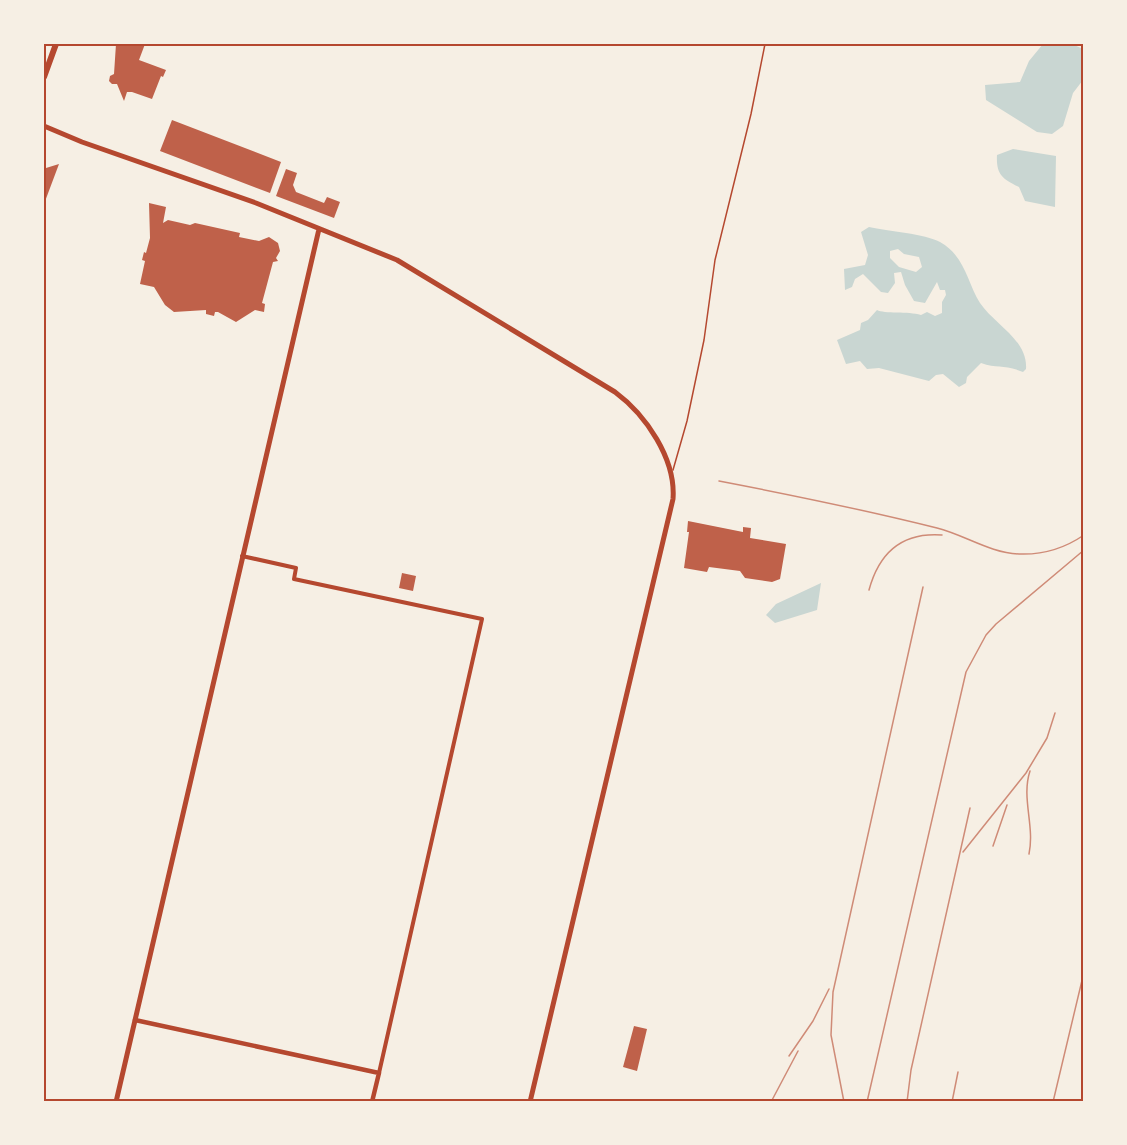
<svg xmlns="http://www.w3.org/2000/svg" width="1127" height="1145" viewBox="0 0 1127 1145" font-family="Rubik,sans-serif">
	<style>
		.water { fill: #c9d6d2; fill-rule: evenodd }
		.building { fill: #bf614a }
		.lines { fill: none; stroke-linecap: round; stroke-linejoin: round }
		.service { stroke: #b5482f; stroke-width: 1.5 }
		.minor { stroke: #b5482f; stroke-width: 4 }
		.tertiary { stroke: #b5482f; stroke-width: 4.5 }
		.secondary { stroke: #b5482f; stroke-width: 5 }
		.trunk { stroke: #b5482f; stroke-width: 6 }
		.rail { stroke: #cf8b77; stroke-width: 1.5 }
		.neatline { fill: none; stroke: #b5482f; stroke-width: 2 }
	</style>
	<rect width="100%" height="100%" fill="#f6efe4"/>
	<path class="water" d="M1043 44H1072L1083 49V80L1073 93 1063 126 1052 134 1037 132 986 100 985 85 1020 82 1029 61Z
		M1013 149 1056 156 1055 207 1025 201 1019 187C1002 179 996 174 997 155Z
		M869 227C888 231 925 234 940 242 965 256 967 282 980 303 995 325 1028 340 1026 369L1023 372C1004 364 998 369 981 363L967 377 966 383 959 387 943 374 936 375 929 381 879 368 867 369 860 361 846 364 837 340 860 330 861 323 868 320 877 310C884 314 908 311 921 315L927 312 935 316 942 313V302L946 295 945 290H940L937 282 925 303 914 301 905 285 901 272 894 273 895 283 888 293 881 292 863 274 855 279 852 287 845 290 844 269 865 265 868 255 861 232ZM898 249 904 254 919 257 922 267 916 272 899 267 890 258V251Z
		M821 583 817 610 775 623 766 615 776 604Z"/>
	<path class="building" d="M116 44H145L139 60 166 70 163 77 161 76 152 99 132 92H127L124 101 117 84H112L109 81 110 76 114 74Z
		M172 120 281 162 270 193 160 151Z
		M44 163 46 168 59 164 44 204Z
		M286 169 297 173 293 185 296 192 324 203 327 197 340 202 334 218 276 196Z
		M149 203 166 207 163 223 168 220 190 225 195 223 240 233 239 237 259 241 269 237 278 243 280 251 276 258 278 261 273 262 262 303 265 304 264 312 255 310 236 322 218 312H215L214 316 206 314V310L174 312 165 305 154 287 140 284 145 261 142 260 144 252 146 253 150 238Z
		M688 521 743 532V527L751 528 750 538 786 544 780 579 772 582 745 578 740 571 709 567 707 572 684 568 689 532H687Z
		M402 573 416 576 413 591 399 588Z
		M634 1026 647 1029 637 1071 623 1067Z"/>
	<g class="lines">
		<path class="service" d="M673 470 687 421 704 340 715 260 751 114 765 44"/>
		<path class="minor" d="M242 556 296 568 294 579 482 619 379 1073"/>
		<path class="tertiary" d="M135 1020 379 1073 372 1102"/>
		<path class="secondary" d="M44 126 82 142 256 203 397 260 615 392C646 415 676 459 673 499L530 1102
			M116 1102 319 229"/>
		<path class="trunk" d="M44 77 56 44"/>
		<path class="rail" d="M719 481C792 495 865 510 937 528 965 535 990 553 1019 554 1043 555 1065 548 1084 535
			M869 590C879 553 902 532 942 535
			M993 846 1007 805
			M963 852 1026 773 1047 738 1055 713
			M1029 854C1035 826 1021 798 1030 771
			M789 1056 813 1021 829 989
			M771 1102 798 1051
			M844 1102 831 1035 833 992 923 587
			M867 1102 966 672 986 635 996 624 1084 550
			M907 1102 911 1070 970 808
			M952 1102 958 1072
			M1053 1102 1084 972"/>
	</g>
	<rect width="1127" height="1145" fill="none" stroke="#f6efe4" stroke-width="90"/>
	<rect x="45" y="45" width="1037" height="1055" class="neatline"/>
</svg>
